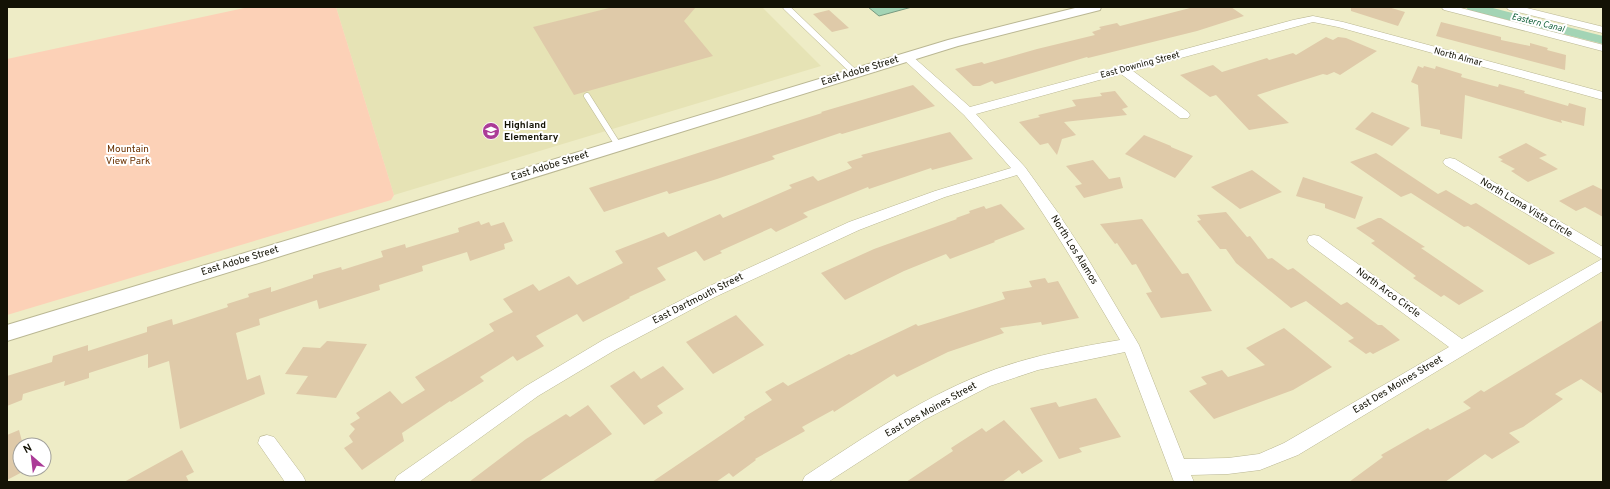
<svg xmlns="http://www.w3.org/2000/svg" width="1610" height="489" viewBox="0 0 1610 489" font-family="Overpass,sans-serif">
	<style>
		.built { fill: #e6e3b5 }
		.green { fill: #fcd1b7 }
		.water { fill: #a3d4b5; stroke: #789a80 }
		.lines { fill: none; stroke-linecap: round; stroke-linejoin: round }
		.canal { fill: #a3d4b5; fill-rule: evenodd }
		.building { fill: #dfcaa9 }
		.service-casing { stroke: #bab793; stroke-width: 7 }
		.minor-casing { stroke: #bab793; stroke-width: 1 }
		.tertiary-casing { stroke: #bab793; stroke-width: 2 }
		.service { stroke: #fff; stroke-width: 6 }
		.minor { fill: #fff; fill-rule: evenodd }
		.tertiary { fill: #fff; fill-rule: evenodd }
		.labels { text-anchor: middle; dominant-baseline: central; stroke-width: 4; stroke-linejoin: round; paint-order: stroke }
		.far-water-label { font-size: 9px; font-style: italic; fill: #14623c; stroke: #fff }
		.far-street-label { font-size: 9px; fill: #131205; stroke: #fff }
		.street-label { font-size: 10px; fill: #131205; stroke: #fff }
		.poi-label { font-size: 10px; font-weight: bold; fill: #131205; stroke: #fff; text-anchor: start }
		.park-label { font-size: 10px; fill: #6a3100; stroke: #fff }
	</style>
	<rect width="100%" height="100%" fill="#eeecc6"/>
	<path class="built" d="M336 7H762L821 66 394 195Z"/>
	<path class="green" d="M249 7H336L394 195 391 200 7 315V59Z"/>
	<path class="water" d="M868 7H912L879 16Z"/>
	<g class="lines">
		<path class="canal" d="M1466 7H1489L1603 36V44L1468 10Z"/>
	</g>
	<path class="building" d="M613 7H696L684 21 713 56 574 95 533 27Z
		M1194 7H1231L1244 16 1197 31 1088 58 1087 57 995 84 992 81 980 86H973L955 69 982 62 984 64 1037 49 1095 35 1092 32 1101 29 1099 27 1117 23 1120 26Z
		M1351 7H1388L1405 12 1398 26 1351 11Z
		M829 10 849 28 832 32 813 14Z
		M1441 22 1501 37V40L1530 46V43L1548 48 1547 50 1566 55 1565 70 1436 36Z
		M1326 37 1333 40 1338 37 1346 38 1377 51 1340 75 1334 72 1327 75 1323 74 1257 95 1289 123 1249 130 1216 95 1210 97 1180 75 1213 65 1222 72 1267 58 1269 60 1293 53 1296 55Z
		M1418 66 1423 68 1424 66 1435 69 1436 66 1462 74 1461 77 1490 85 1498 87 1499 84 1525 91 1524 93 1568 106 1569 103 1586 108 1584 126 1561 120 1562 123 1465 95 1462 139 1440 134V130L1421 126 1418 85 1411 82Z
		M913 85 935 106 842 134 840 133 772 156 775 159 717 179 669 194 667 191 604 212 589 188 822 113 821 112Z
		M1115 91 1128 107 1122 109 1127 115 1064 122 1076 135 1062 139 1057 155 1048 143 1040 145 1019 122 1040 117 1038 115 1076 106 1072 100 1102 96 1100 93Z
		M1372 112 1410 128 1392 146 1355 129Z
		M950 132 973 159 932 170 931 168 869 189 868 187 803 213 808 217 776 232 771 228 720 251 722 253 704 261 696 251 657 268 666 280 629 297 630 298 583 322 577 314 536 336 544 346 517 361 513 356 480 377 484 381 451 402 450 401 402 433 404 441 362 470 344 448 353 442 349 436 355 429 350 424 360 418 356 413 390 391 402 404 425 390 415 377 494 331 489 324 513 312 503 299 533 284 539 291 569 276 577 285 623 263 615 251 664 232 668 237 720 214 723 218 792 188 789 185 813 176 818 181 852 168 847 162 863 157 861 155Z
		M1144 135 1171 146V147L1193 156 1175 178 1125 154Z
		M1526 143 1547 155 1539 158 1558 169 1528 182 1511 171 1515 169 1500 161 1503 160 1498 157Z
		M1376 153 1438 194 1446 190 1471 205 1476 203 1555 253 1529 265 1468 226 1464 227 1411 193 1401 197 1350 162Z
		M1093 160 1109 179 1120 177 1123 188 1084 198 1075 186 1082 184 1066 166Z
		M1252 170 1282 192 1240 209 1211 187Z
		M1303 177 1363 197 1355 219 1325 208V204L1296 196Z
		M1593 185 1603 190V217L1585 207 1576 211 1559 201Z
		M1001 204 1025 229 994 241 995 242 950 259 946 254 904 271 845 300 821 273 874 249 957 219 956 218 970 213 969 211 984 206 986 209Z
		M1226 212 1247 237 1250 236 1268 259 1272 258 1288 270 1293 268 1341 305 1347 302 1378 325H1382L1400 340 1373 354 1370 352 1366 354 1348 341 1354 338 1306 301 1291 308 1236 263 1226 249H1220L1197 221 1201 220 1197 215Z
		M1378 218H1381L1425 247 1421 248 1484 291 1459 305 1444 295 1441 297 1413 278 1416 276 1371 243 1375 241 1356 228Z
		M1142 219 1182 274 1188 273 1212 311 1161 318 1146 293 1152 292 1136 264 1132 265 1117 243 1115 244 1100 224Z
		M479 221 481 225 489 222 491 226 504 222 513 241 504 244 505 249 470 261 467 252 422 266 423 271 379 285 380 290 319 309 317 300 259 319 260 325 236 333 247 380 260 375 265 394 180 429 169 361 148 368V354L89 373V378L64 386 65 381 23 394 22 400 7 406V376L52 362 53 356 88 345V351L147 332V327L172 319 173 325 228 307 227 304 249 297 248 294 271 287V292L313 278V275L341 267 342 270 383 257 381 251 405 244 406 248 459 232 458 228Z
		M1045 278 1048 283 1058 281 1079 318 1042 325 1041 322 1000 328 1004 333 948 352 897 377 894 374 834 412 833 410 802 427 805 431 755 459 756 460 733 477 729 473 716 482H652L745 419 744 417 772 400 765 392 783 382 788 386 849 354 851 355 916 324 918 326 1005 299 1002 292 1032 287 1029 281Z
		M736 315 764 345 713 374 686 342Z
		M1603 320V394L1581 379 1555 394 1563 399 1523 427 1509 433 1520 442 1492 459 1485 454 1445 482H1349L1383 457 1381 455 1428 428 1430 430 1471 408 1463 402 1481 390 1484 392Z
		M1284 328 1332 367 1293 390 1214 419 1189 391 1207 384 1201 377 1222 370 1228 377 1265 365 1246 348Z
		M327 341 367 344 336 398 296 394 308 376 285 374 303 347 320 348Z
		M663 366 684 389 657 406 663 413 644 425 610 386 634 371 641 379Z
		M1096 398 1121 437 1079 448 1082 452 1059 459 1030 408 1056 402 1059 407Z
		M588 405 612 434 538 482H469L526 439 566 414 570 417Z
		M1004 420 1043 461 1022 474 1019 470 1002 482H906L953 451 951 448 982 428 986 432Z
		M19 430 23 445H20V469H28L7 480V435Z
		M182 450 194 472 186 476 189 482H124Z"/>
	<g class="lines">
		<g class="service-casing">
			<path id="service" d="M786 7 855 73
				M1445 7 1603 48
				M1510 7 1603 30
				M587 96 618 145"/>
		</g>
		<g class="minor-casing">
			<path id="minor" d="M1313 16 1343 22 1603 92V100L1338 27 1313 22 1133 71 1188 112 1190 115 1188 118H1180L1121 74 976 114 1025 167 1056 210 1085 254 1139 345 1184 459 1228 458 1259 454 1284 443 1449 347 1309 244 1307 240 1309 236 1314 235 1319 236 1462 339 1602 259 1445 165 1443 162 1445 159 1450 158 1455 159 1603 247V271L1298 455 1260 470 1228 474 1191 475 1194 482H1174L1125 352 1038 370 990 386 924 420 828 482H802L805 476C866 436 927 394 996 369 1036 355 1078 347 1120 340 1087 284 1055 229 1017 175L945 197 859 230 715 297 615 350 538 396 419 482H394L397 476 526 386 603 340 703 289 849 222 935 191 1011 168 964 115 903 59 901 57 903 55H911L970 107 1293 20Z
				M267 435 274 437 303 476 306 482H285L258 443 260 437Z"/>
		</g>
		<g class="tertiary-casing">
			<path id="tertiary" d="M1079 7H1101L1100 10 958 46 7 341V325L948 40Z"/>
		</g>
		<use href="#service" class="service"/>
		<use href="#minor" class="minor"/>
		<use href="#tertiary" class="tertiary"/>
	</g>
	<defs>
		<g id="school-disc" transform="scale(0.9)"><circle r="9.5" fill="#ab3b97" stroke="#fff"/><path d="M0-5L7-2L0 1L-7-2ZM-4 1L0 2.5L4 1V4Q0 6-4 4Z" fill="#fff"/></g>
	</defs>
	<g fill-rule="evenodd">
		<use href="#school-disc" x="491" y="131"/>
	</g>
	<g class="labels">
		<g class="far-water-label">
			<text transform="translate(1538 23) rotate(14)">Eastern Canal</text>
		</g>
		<g class="far-street-label">
			<text transform="translate(1458 57) rotate(15)">North Almar</text>
			<text transform="translate(1140 65) rotate(-15)">East Downing Street</text>
		</g>
		<g class="street-label">
			<text transform="translate(860 71) rotate(-17)">East Adobe Street</text>
			<text transform="translate(550 166) rotate(-17)">East Adobe Street</text>
			<text transform="translate(1526 208) rotate(31)">North Loma Vista Circle</text>
			<text transform="translate(1074 250) rotate(58)">North Los Alamos</text>
			<text transform="translate(240 261) rotate(-17)">East Adobe Street</text>
			<text transform="translate(1388 293) rotate(36)">North Arco Circle</text>
			<text transform="translate(698 299) rotate(-27)">East Dartmouth Street</text>
			<text transform="translate(1398 385) rotate(-31)">East Des Moines Street</text>
			<text transform="translate(931 410) rotate(-29)">East Des Moines Street</text>
		</g>
		<g class="poi-label">
			<text x="504" y="125">Highland<tspan x="504" dy="12">Elementary</tspan></text>
		</g>
		<g class="park-label">
			<text x="128" y="149">Mountain<tspan x="128" dy="12">View Park</tspan></text>
		</g>
	</g>
	<rect width="1610" height="489" fill="none" stroke="#131205" stroke-width="16"/>
	<g transform="translate(32 457) rotate(332)"><circle r="19" fill="#ffffff" stroke="#a1a09b"/>
	<path d="M0-3L7 15L0 10L-7 15Z" fill="#ab3b97"/>
	<text y="-6" font-size="11" font-weight="bold" text-anchor="middle" fill="#131205">N</text>
	</g>
</svg>
